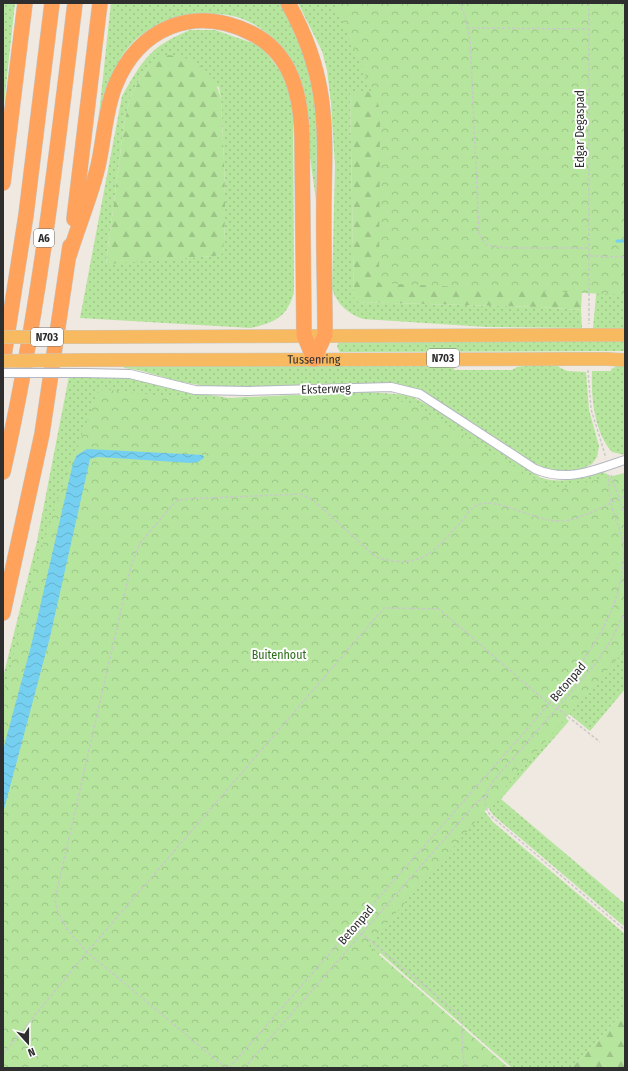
<svg xmlns="http://www.w3.org/2000/svg" width="628" height="1071" viewBox="0 0 628 1071" font-family="'Fira Sans Condensed',sans-serif">
	<style>
		.grass { fill: url(#grass-dots); fill-rule: evenodd }
		.forest { fill: url(#forest-firs) }
		.park { fill: url(#park-crowns) }
		.water { fill: url(#water-waves) }
		.lines { fill: none; stroke-linecap: round; stroke-linejoin: round }
		.stream { stroke: #75cff0; stroke-width: 3 }
		.minor-casing { stroke: #b4b7c1; stroke-width: 10 }
		.trunk-casing { stroke: #c9c9c9; stroke-width: 14 }
		.motorway-casing { stroke: #c9c9c9; stroke-width: 16 }
		.path { stroke: #c9c9c9; stroke-width: 1.5; stroke-dasharray: 3 2; stroke-linecap: butt }
		.minor { stroke: #fff; stroke-width: 8 }
		.trunk { stroke: #f8ba60; stroke-width: 13 }
		.motorway { stroke: #ffa35c; stroke-width: 15 }
		.minor-bridge-casing { stroke: #b4b7c1; stroke-width: 10; stroke-linecap: butt }
		.trunk-bridge-casing { stroke: #c9c9c9; stroke-width: 14; stroke-linecap: butt }
		.minor-bridge { stroke: #fff; stroke-width: 8 }
		.trunk-bridge { stroke: #f8ba60; stroke-width: 13 }
		.labels { text-anchor: middle; dominant-baseline: central; stroke-width: 4; stroke-linejoin: round; paint-order: stroke }
		.shield { fill: #fff; stroke: #6d6d6d; stroke-width: 1 }
		.shield-label { font-size: 11px; font-weight: bold; fill: #2e2e2e }
		.street-label { font-size: 12px; fill: #2e2e2e; stroke: #fff }
		.park-label { font-size: 12px; fill: #2c6e1b; stroke: #fff }
	</style>
	<defs>
		<pattern id="grass-dots" width="8" height="8" patternUnits="userSpaceOnUse"><rect width="8" height="8" fill="#b6e59e"/><path d="M2 2h.1M6 6h.1" fill="none" stroke="#9dc588" stroke-width="1.8" stroke-linecap="round"/></pattern>
		<pattern id="forest-firs" width="22" height="20" patternUnits="userSpaceOnUse"><rect width="22" height="20" fill="#b6e59e"/><path d="M5 1l3.5 6h-7zM16 11l3.5 6h-7z" fill="#9dc588"/></pattern>
		<pattern id="park-crowns" width="20" height="18" patternUnits="userSpaceOnUse"><rect width="20" height="18" fill="#b6e59e"/><path d="M2 6a3 3 0 1 1 6 0M12 15a3 3 0 1 1 6 0" fill="none" stroke="#9dc588"/></pattern>
		<pattern id="water-waves" width="16" height="10" patternUnits="userSpaceOnUse"><rect width="16" height="10" fill="#75cff0"/><path d="M0 5q4-4 8 0t8 0" fill="none" stroke="#66b2ce"/></pattern>
	</defs>
	<rect width="100%" height="100%" fill="#efe9e1"/>
	<path class="grass" d="M3 3H15L4 104 3 101Z
		M111 3H283L318 87 316 201 299 75C279 40 254 12 210 14 201 14 190 19 181 21 164 25 147 28 134 41 112 63 106 94 98 123Z
		M298 3H364L383 92H350L354 302 540 307 581 310 582 328 487 327 363 319C347 313 338 305 332 289L335 166 331 103 327 70 322 51Z
		M190 30H215L261 46 281 72 288 88 293 112 294 292C287 317 276 322 251 328L80 318 122 96C143 60 149 47 190 30ZM150 66 219 87 221 99C223 150 228 203 223 253L215 256 106 263 124 124 130 98 140 79Z
		M625 262V328H593L597 285Z
		M625 340V351L340 352 337 347 338 343 342 341Z
		M553 364 567 371 586 372 589 410 599 446 597 457 592 464 578 470 562 472 551 471 532 462 417 389 393 384 242 388 211 387 181 382 138 370 124 368 123 366 426 365 454 368V370H512L517 367 531 365Z
		M621 364H625V455L612 452C594 432 591 397 592 371H611V369Z
		M69 376 132 378 192 392 229 398 368 392 409 395 439 411 541 478C563 484 580 478 601 471L609 475 625 523 483 808 485 812 493 822 625 934V1011L572 1068H512L380 953 353 984 3 1068V677L37 541Z
		M625 616V689L590 731 563 709Z
		M559 713 569 721 501 799 625 904V927L493 815 487 806Z"/>
	<path class="forest" d="M162 55C191 54 215 70 221 99 223 150 228 203 223 253L215 256 106 264 124 124 130 98 140 79 150 66Z
		M350 92H383L582 291 581 310 540 307 354 302Z
		M625 1011V1068H572Z"/>
	<path class="park" d="M334 3H625V295L379 283 380 109Z
		M99 389 200 400 294 395 379 396 412 404 545 485 562 488 625 473V650L368 945 509 1068H3V698L32 577 60 493Z"/>
	<path class="water" d="M87 449 203 455 204 458 198 462 191 463 98 457 90 459 50 637 3 813V750L31 646 73 463 77 455Z"/>
	<g class="lines">
		<path class="stream" d="M617 241H625"/>
		<g class="minor-casing">
			<path id="minor" d="M86 373 130 374 195 390 248 391 391 387 420 394 535 469C568 483 593 470 625 460"/>
		</g>
		<g class="trunk-casing">
			<g id="trunk">
				<path d="M606 335H625"/>
				<path d="M92 337 571 335"/>
				<path d="M607 359 625 360"/>
				<path id="s1" d="M88 360 572 359"/>
			</g>
		</g>
		<g class="motorway-casing">
			<path id="motorway" d="M288 3C326 71 326 120 324 195 323 242 325 288 325 335L314 359
				M3 183 25 3
				M74 219 100 3
				M69 256C78 226 91 196 98 166 104 140 105 111 115 86 138 28 194 4 251 33 292 53 301 96 302 138L304 335 314 359
				M3 362 26 215 52 3
				M3 472C38 318 56 160 75 3
				M3 613 42 434 70 246"/>
		</g>
		<path class="path" d="M459 3 465 16 470 39 479 234 486 245 507 248H590
			M589 3V324
			M467 28 589 29
			M590 256 625 257
			M588 370 591 409 606 458
			M611 475 625 516
			M625 611 612 639 593 667 494 780C485 793 481 803 491 816L625 930
			M352 928 361 933 461 1016 464 1068
			M3 1054 87 952 384 608 439 609 549 704 557 708 600 742
			M226 1068 87 952 66 928 57 910 55 899 131 566 140 543 176 501 184 499 300 494 312 499 376 557C421 571 433 552 461 522 465 517 470 509 475 506 498 494 536 524 563 521 584 518 606 505 625 496
			M229 1068 549 704C586 658 628 607 623 543 621 529 613 516 611 502 609 493 609 484 609 475
			M244 1068 476 803 485 796"/>
		<use href="#minor" class="minor"/>
		<use href="#trunk" class="trunk"/>
		<use href="#motorway" class="motorway"/>
		<g class="minor-bridge-casing">
			<path id="minor-bridge" d="M3 373H86"/>
		</g>
		<g class="trunk-bridge-casing">
			<path id="trunk-bridge" d="M571 335H606
				M3 337H92
				M572 359H607
				M3 361 88 360"/>
		</g>
		<use href="#minor-bridge" class="minor-bridge"/>
		<use href="#trunk-bridge" class="trunk-bridge"/>
	</g>
	<g class="labels">
		<g class="shield">
			<rect x="34" y="229" width="20" height="18" rx="3"/>
			<rect x="31" y="328" width="32" height="18" rx="3"/>
			<rect x="427" y="349" width="32" height="18" rx="3"/>
		</g>
		<g class="shield-label">
			<text x="44" y="238">A6</text>
			<text x="47" y="337">N703</text>
			<text x="443" y="358">N703</text>
		</g>
		<g class="street-label">
			<text transform="translate(580 129) rotate(-90)">Edgar Degaspad</text>
			<text stroke="none"><textPath href="#s1" startOffset="226">Tussenring</textPath></text>
			<text transform="translate(326 389) rotate(-2)">Eksterweg</text>
			<text transform="translate(568 682) rotate(-49)">Betonpad</text>
			<text transform="translate(356 925) rotate(-49)">Betonpad</text>
		</g>
		<g class="park-label">
			<text x="279" y="655">Buitenhout</text>
		</g>
	</g>
	<rect width="628" height="1071" fill="none" stroke="#2e2e2e" stroke-width="8"/>
	<g transform="translate(28 1043) rotate(159)" stroke="#ffffff" stroke-width="3" paint-order="stroke">
	<path d="M0-3L7 15L0 10L-7 15Z" fill="#2e2e2e"/>
	<text y="-6" font-size="11" font-weight="bold" text-anchor="middle" fill="#2e2e2e">N</text>
	</g>
</svg>
